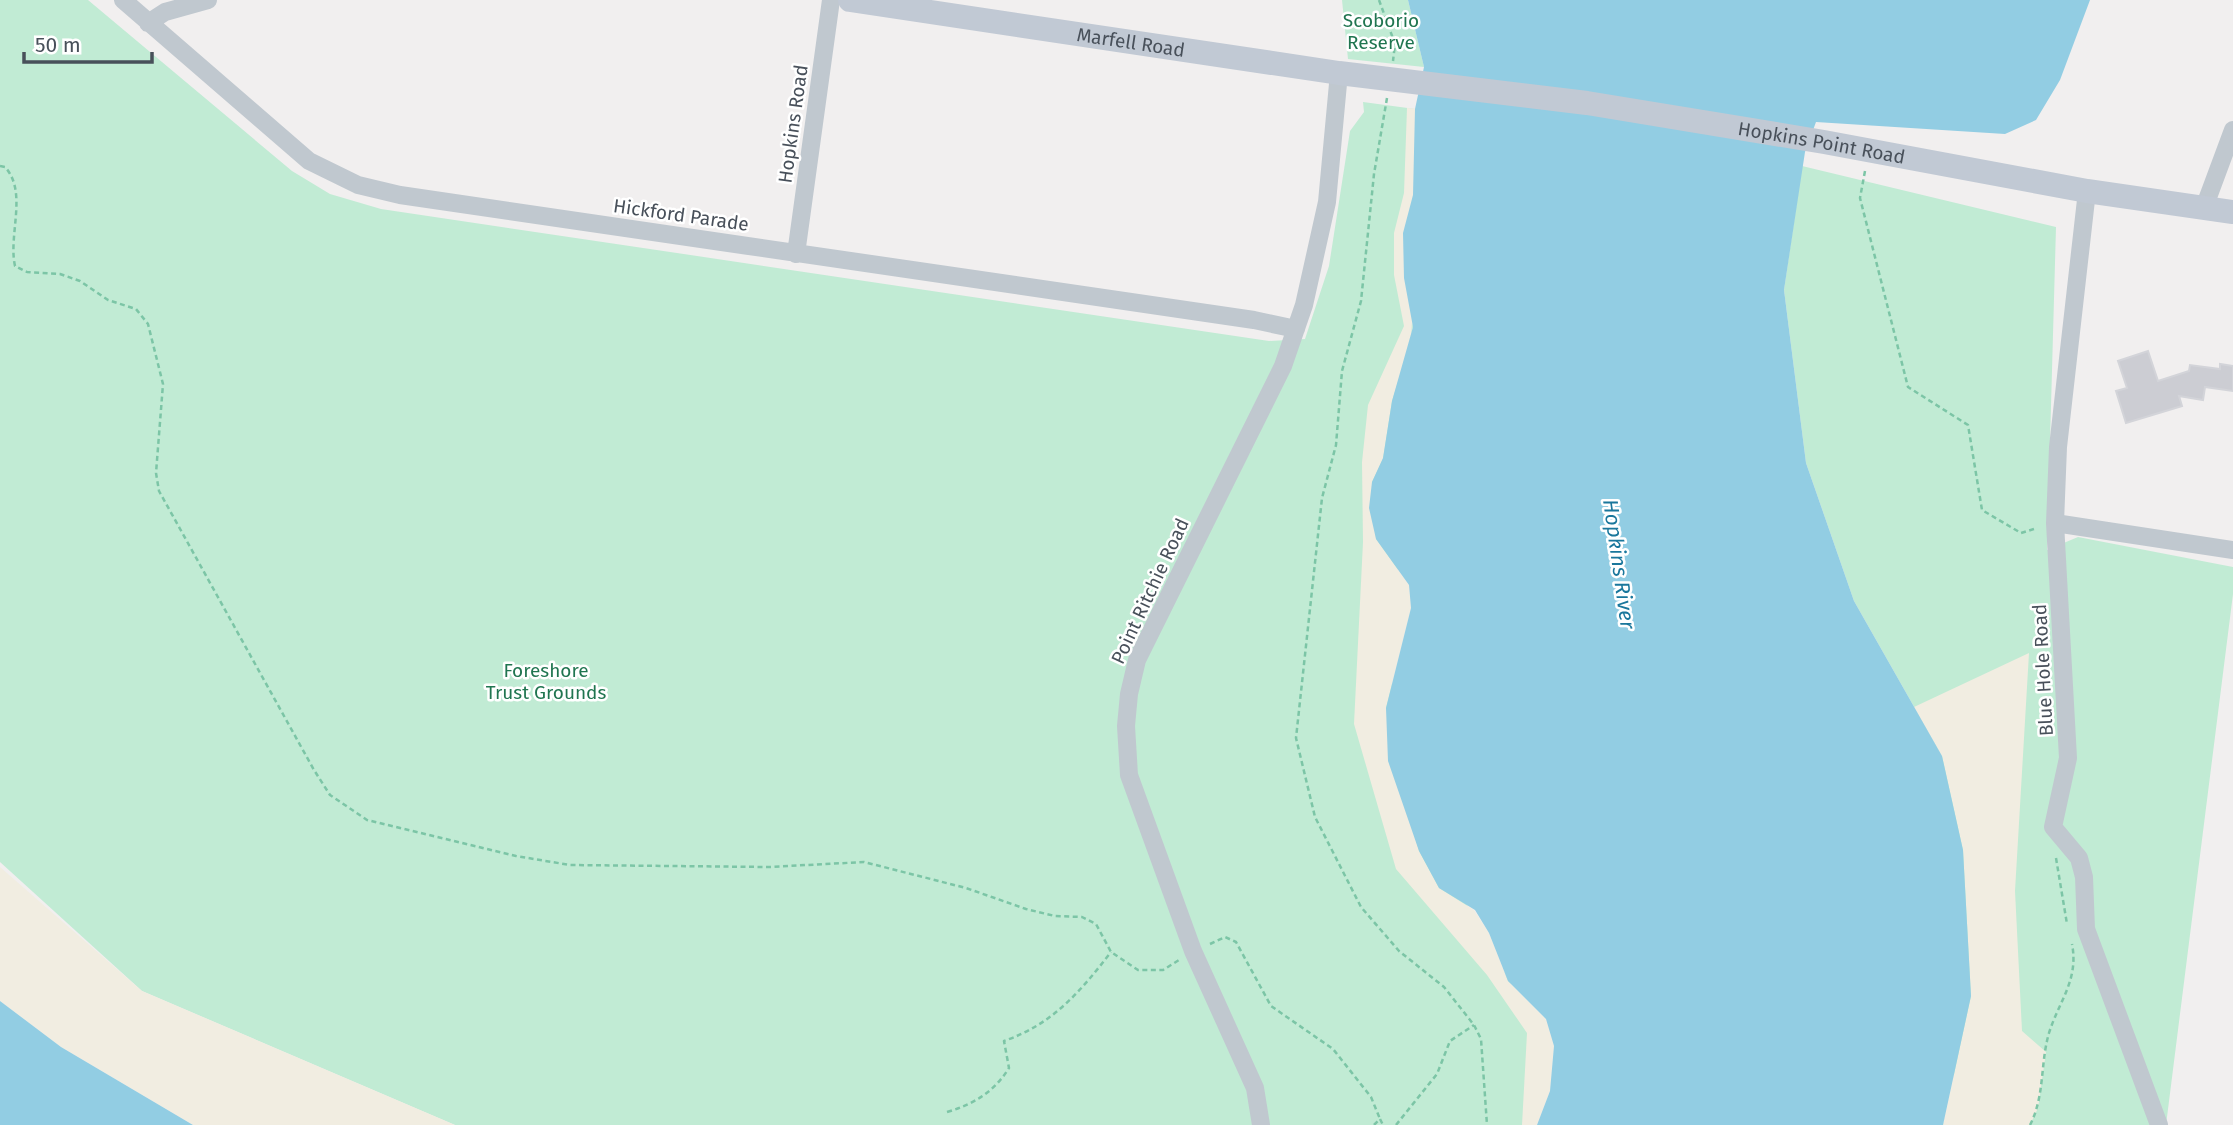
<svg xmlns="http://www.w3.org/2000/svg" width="2233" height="1125" viewBox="0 0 2233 1125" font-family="'Fira Sans',sans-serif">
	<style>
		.green { fill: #c1ebd4 }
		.sand { fill: #f1ede1 }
		.water { fill: #92cde3 }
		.building { fill: #cccdd3; stroke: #d3d4d9; stroke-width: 2 }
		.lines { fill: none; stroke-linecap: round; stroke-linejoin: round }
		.path { stroke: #7cc5a6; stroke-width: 2.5; stroke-dasharray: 5 3.5; stroke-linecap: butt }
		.street { stroke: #c0c8cf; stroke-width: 18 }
		.secondary { stroke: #c1c9d4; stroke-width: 24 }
		.labels { text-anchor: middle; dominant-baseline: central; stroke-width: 5; stroke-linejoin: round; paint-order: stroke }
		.park-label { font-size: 19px; fill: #207550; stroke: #fff }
		.street-label { font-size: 19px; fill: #48505a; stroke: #fff }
		.water-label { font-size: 21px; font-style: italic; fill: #1a779c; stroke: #fff }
	</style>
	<rect width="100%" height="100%" fill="#f1efef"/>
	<path class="green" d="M0 0H88L292 171 330 194 381 209 1269 341 1305 339 1329 266 1350 131 1364 112 1363 102 1415 109 1404 278 1413 327 1409 342 1388 762 1529 1017 1532 1125H455L142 991 0 862Z
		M1342 0H1408L1424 67 1348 59Z
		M1802 166 2056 227 2047 550 2078 537 2233 567V594L2166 1125H1943L1954 1085 1942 756 1854 601 1806 463 1784 290Z"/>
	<path class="sand" d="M1407 108 1424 109 1411 340 1392 401 1383 459 1372 482 1376 539 1409 585 1411 608 1386 708 1407 809 1419 851 1439 888 1474 910 1489 933 1508 981 1546 1019 1554 1046 1550 1091 1537 1125H1522L1527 1033 1487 975 1396 869 1354 724 1363 542 1362 462 1368 405 1404 326 1394 275V233L1404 193Z
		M2029 653 2015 891 2022 1031 2046 1052 2038 1108 2030 1125H1943L1971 996 1963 850 1942 756 1914 707Z
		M0 867 142 991 455 1125H193L61 1047 0 1001Z"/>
	<path class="water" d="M1408 0H2090L2060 80 2036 120 2005 134 1816 122 1805 152 1784 290 1806 463 1854 601 1942 756 1963 850 1971 996 1943 1125H1537L1550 1091 1554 1046 1546 1019 1508 981 1489 933 1475 910 1439 888 1419 851 1388 761 1386 708 1411 608 1409 585 1376 539 1369 508 1372 482 1383 458 1392 401 1413 327 1404 278 1403 233 1413 195 1415 109 1424 67Z
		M0 1001 61 1047 193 1125H0Z"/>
	<path class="building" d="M2148 351 2158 381 2189 371 2190 365 2220 369V364L2233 366V391L2205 387 2203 400 2179 396 2182 406 2126 423 2116 391 2127 388 2118 361Z"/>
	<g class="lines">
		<path class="path" d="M1379 0 1395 44 1393 61
			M1387 98 1374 174 1361 301 1342 371 1336 445 1322 498 1296 738 1315 817 1361 907 1399 951 1444 987 1474 1025 1481 1039 1487 1125
			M0 166 5 167C28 192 8 235 15 266L27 272 60 274 80 281 108 300 136 309 148 324 163 384 156 473 159 491 314 770 330 795 367 820 516 856 570 865 769 867 864 862 966 888 1026 909 1055 916 1082 917 1096 924 1111 952 1138 970H1163L1179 960
			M1865 171 1860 198 1908 387 1968 425 1982 510 2021 533 2037 528
			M2056 858 2067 924
			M1210 944 1225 937 1236 942 1271 1006 1333 1049 1371 1097 1380 1119
			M947 1112C974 1104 994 1092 1009 1068L1004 1041C1053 1024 1080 992 1111 952
			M1374 1125 1380 1119 1383 1125
			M1396 1125 1437 1074 1450 1041 1474 1025
			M2030 1125C2045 1096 2040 1064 2049 1033 2059 1001 2079 980 2072 944"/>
		<path class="street" d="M123 0 309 161 358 185 400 195 1254 320 1296 329
			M148 23 165 12 208 0
			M2087 191 2058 447 2055 523 2068 758 2053 827 2079 858 2084 877 2086 929 2159 1125
			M2204 208 2233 130
			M796 254 831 0
			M2055 523 2233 550
			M1261 1125 1255 1088 1193 951 1129 775 1126 726 1129 694 1137 660 1283 366 1304 305 1327 202 1339 73"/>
		<path class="secondary" id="s1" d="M850 0 1339 73 1587 103 1824 142 2087 191 2233 212"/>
	</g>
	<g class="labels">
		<g class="park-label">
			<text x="1381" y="20">Scoborio<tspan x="1381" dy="22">Reserve</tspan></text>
			<text x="546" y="670">Foreshore<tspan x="546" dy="22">Trust Grounds</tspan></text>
		</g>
		<g class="street-label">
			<text stroke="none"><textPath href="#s1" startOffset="284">Marfell Road</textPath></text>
			<text transform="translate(793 124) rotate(-82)">Hopkins Road</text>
			<text stroke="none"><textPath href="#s1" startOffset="982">Hopkins Point Road</textPath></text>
			<text transform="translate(681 215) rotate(8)">Hickford Parade</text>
			<text transform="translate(1150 591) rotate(-65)">Point Ritchie Road</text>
			<text transform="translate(2043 670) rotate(-93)">Blue Hole Road</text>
		</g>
		<g class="water-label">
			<text transform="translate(1619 564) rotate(82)">Hopkins River</text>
		</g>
	</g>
	<path d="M24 52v10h128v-10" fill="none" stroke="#48505a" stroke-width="3.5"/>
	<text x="35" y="52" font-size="21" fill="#48505a" stroke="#ffffff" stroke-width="5" paint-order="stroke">50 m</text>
</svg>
